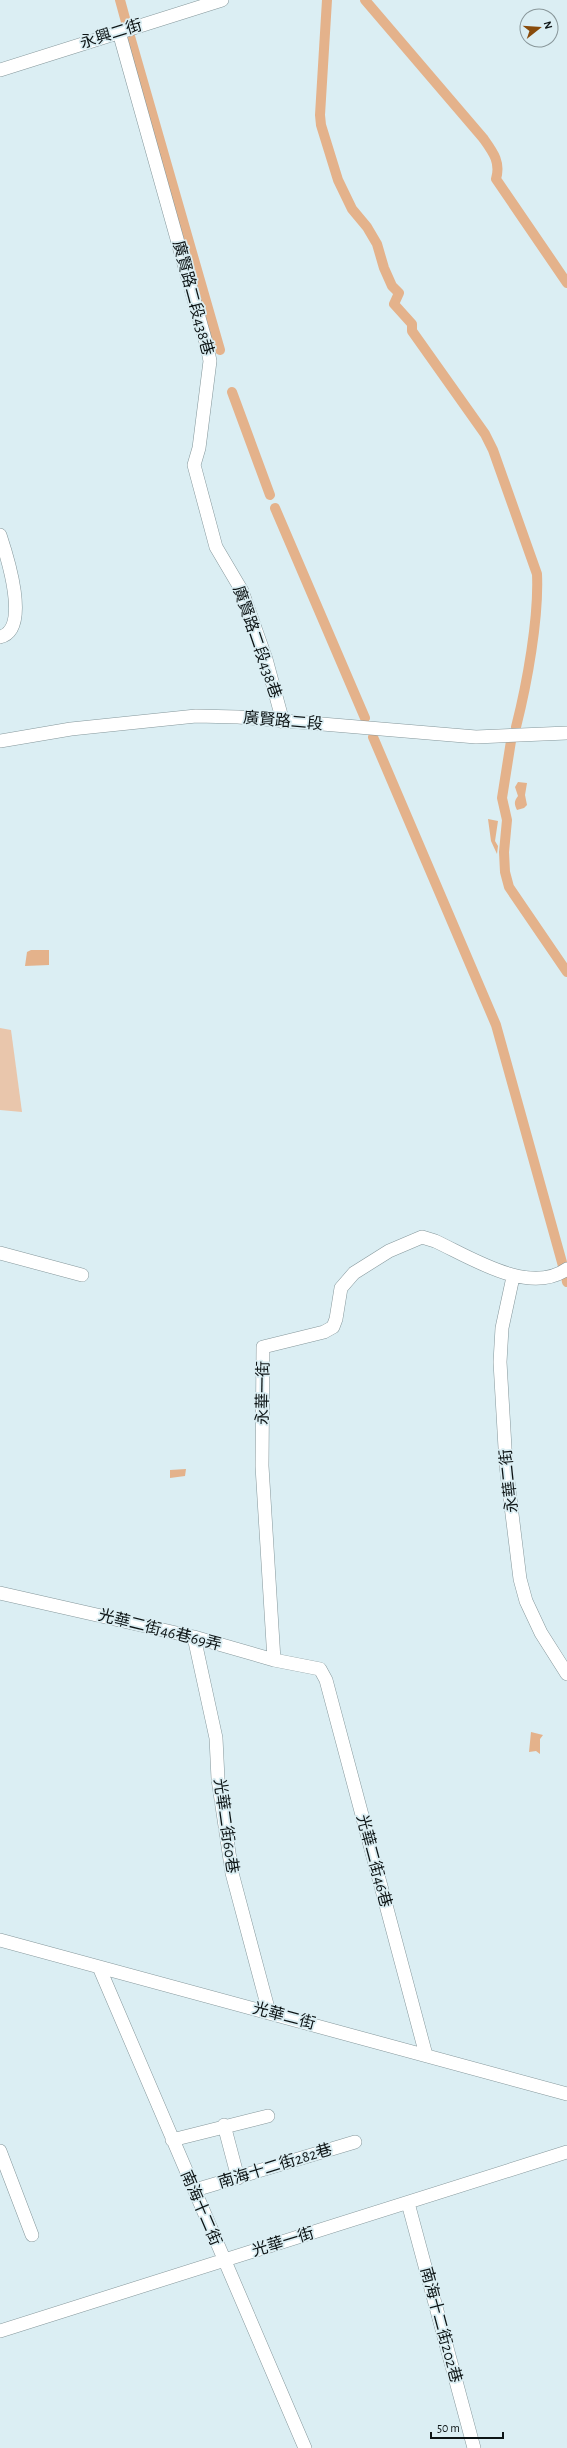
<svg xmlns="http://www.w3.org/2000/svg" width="567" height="2448" viewBox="0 0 567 2448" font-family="'Alegreya Sans','Noto Sans TC',sans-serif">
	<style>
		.green { fill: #e9c6ac }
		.water { fill: #e4b28b }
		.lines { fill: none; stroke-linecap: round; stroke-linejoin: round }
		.canal { stroke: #e4b28b; stroke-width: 10 }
		.minor-casing { stroke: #85979b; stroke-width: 14 }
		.minor { stroke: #fff; stroke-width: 13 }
		.labels { text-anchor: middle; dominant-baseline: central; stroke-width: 3.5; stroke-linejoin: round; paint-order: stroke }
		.street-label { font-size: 16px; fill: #0d1415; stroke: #dbeef3 }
	</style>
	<rect width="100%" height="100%" fill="#dbeef3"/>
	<path class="green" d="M0 1028 11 1030 22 1112 0 1110Z"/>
	<path class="water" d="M518 782 527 783 525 795 527 805 524 808 517 810C514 804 514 801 518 796L515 787Z
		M488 819 498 821 495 841 498 846 497 854 491 841Z
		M31 950H49V965L25 966 27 952Z
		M186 1469 185 1476 170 1478V1470Z
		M531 1732 543 1735 540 1739V1754L536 1751 529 1752Z"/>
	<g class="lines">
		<path class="canal" d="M120 0 126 22
			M327 0 320 115 321 125 338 180 352 209 367 227 377 244 384 268 392 286 399 293 394 304 412 324V331L485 434 493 450 537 574C539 618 527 684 516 727
			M365 0 483 138C493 152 501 162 496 179L567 283
			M129 33 220 350
			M232 392 270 495
			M275 508 365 718
			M373 737 496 1025 563 1266
			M511 741 502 798 507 820 504 852 505 872 509 887 567 972
			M566 1277 567 1282"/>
		<g class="minor-casing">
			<path id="minor" d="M119 32 207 346 210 361 199 448 194 465 216 547 242 591 266 659 283 722
				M0 70 222 0
				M0 535C7 556 31 630 0 637
				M0 741 71 729 196 716 238 717 476 737 567 733
				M0 1253 82 1275
				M513 1277 502 1328 500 1362 506 1465 520 1579 526 1601 541 1633 567 1674
				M0 1593 194 1637 274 1660 320 1669 326 1680 426 2055
				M194 1637 216 1738 218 1779 232 1873 269 2012
				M274 1660 262 1466 263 1347 324 1332 333 1327 336 1319 341 1288 354 1273 389 1251 422 1237 435 1241C470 1257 529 1296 567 1269
				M0 1940 567 2094
				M99 1967 305 2448
				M224 2125 238 2178
				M172 2140 268 2116
				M0 2151 32 2235
				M195 2190 355 2142
				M408 2203 474 2448
				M0 2331 567 2152"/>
		</g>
		<use href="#minor" class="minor"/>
	</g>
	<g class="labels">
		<g class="street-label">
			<text transform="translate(111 34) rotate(-17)">永興二街</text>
			<text transform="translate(193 298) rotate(75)">廣賢路二段438巷</text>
			<text transform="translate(257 642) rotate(71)">廣賢路二段438巷</text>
			<text transform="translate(283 721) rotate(5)">廣賢路二段</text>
			<text transform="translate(263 1393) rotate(-89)">永華一街</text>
			<text transform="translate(509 1481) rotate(-96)">永華二街</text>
			<text transform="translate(160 1630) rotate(14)">光華二街46巷69弄</text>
			<text transform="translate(226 1826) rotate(82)">光華二街60巷</text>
			<text transform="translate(374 1861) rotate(75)">光華二街46巷</text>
			<text transform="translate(284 2016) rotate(15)">光華二街</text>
			<text transform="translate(275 2166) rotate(-17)">南海十二街282巷</text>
			<text transform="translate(201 2208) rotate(67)">南海十二街</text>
			<text transform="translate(283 2242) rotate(-17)">光華一街</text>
			<text transform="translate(441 2325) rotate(75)">南海十二街202巷</text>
		</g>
	</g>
	<g transform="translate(539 28) rotate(73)"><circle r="19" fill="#dbeef3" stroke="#89979a"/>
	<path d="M0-3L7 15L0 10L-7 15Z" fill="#884b0b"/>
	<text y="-6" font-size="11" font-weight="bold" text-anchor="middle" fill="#0d1415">N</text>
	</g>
	<path d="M431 2432v6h72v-6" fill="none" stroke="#0d1415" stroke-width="2"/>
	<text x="437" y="2432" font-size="12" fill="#0d1415" stroke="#dbeef3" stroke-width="3" paint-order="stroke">50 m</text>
</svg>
